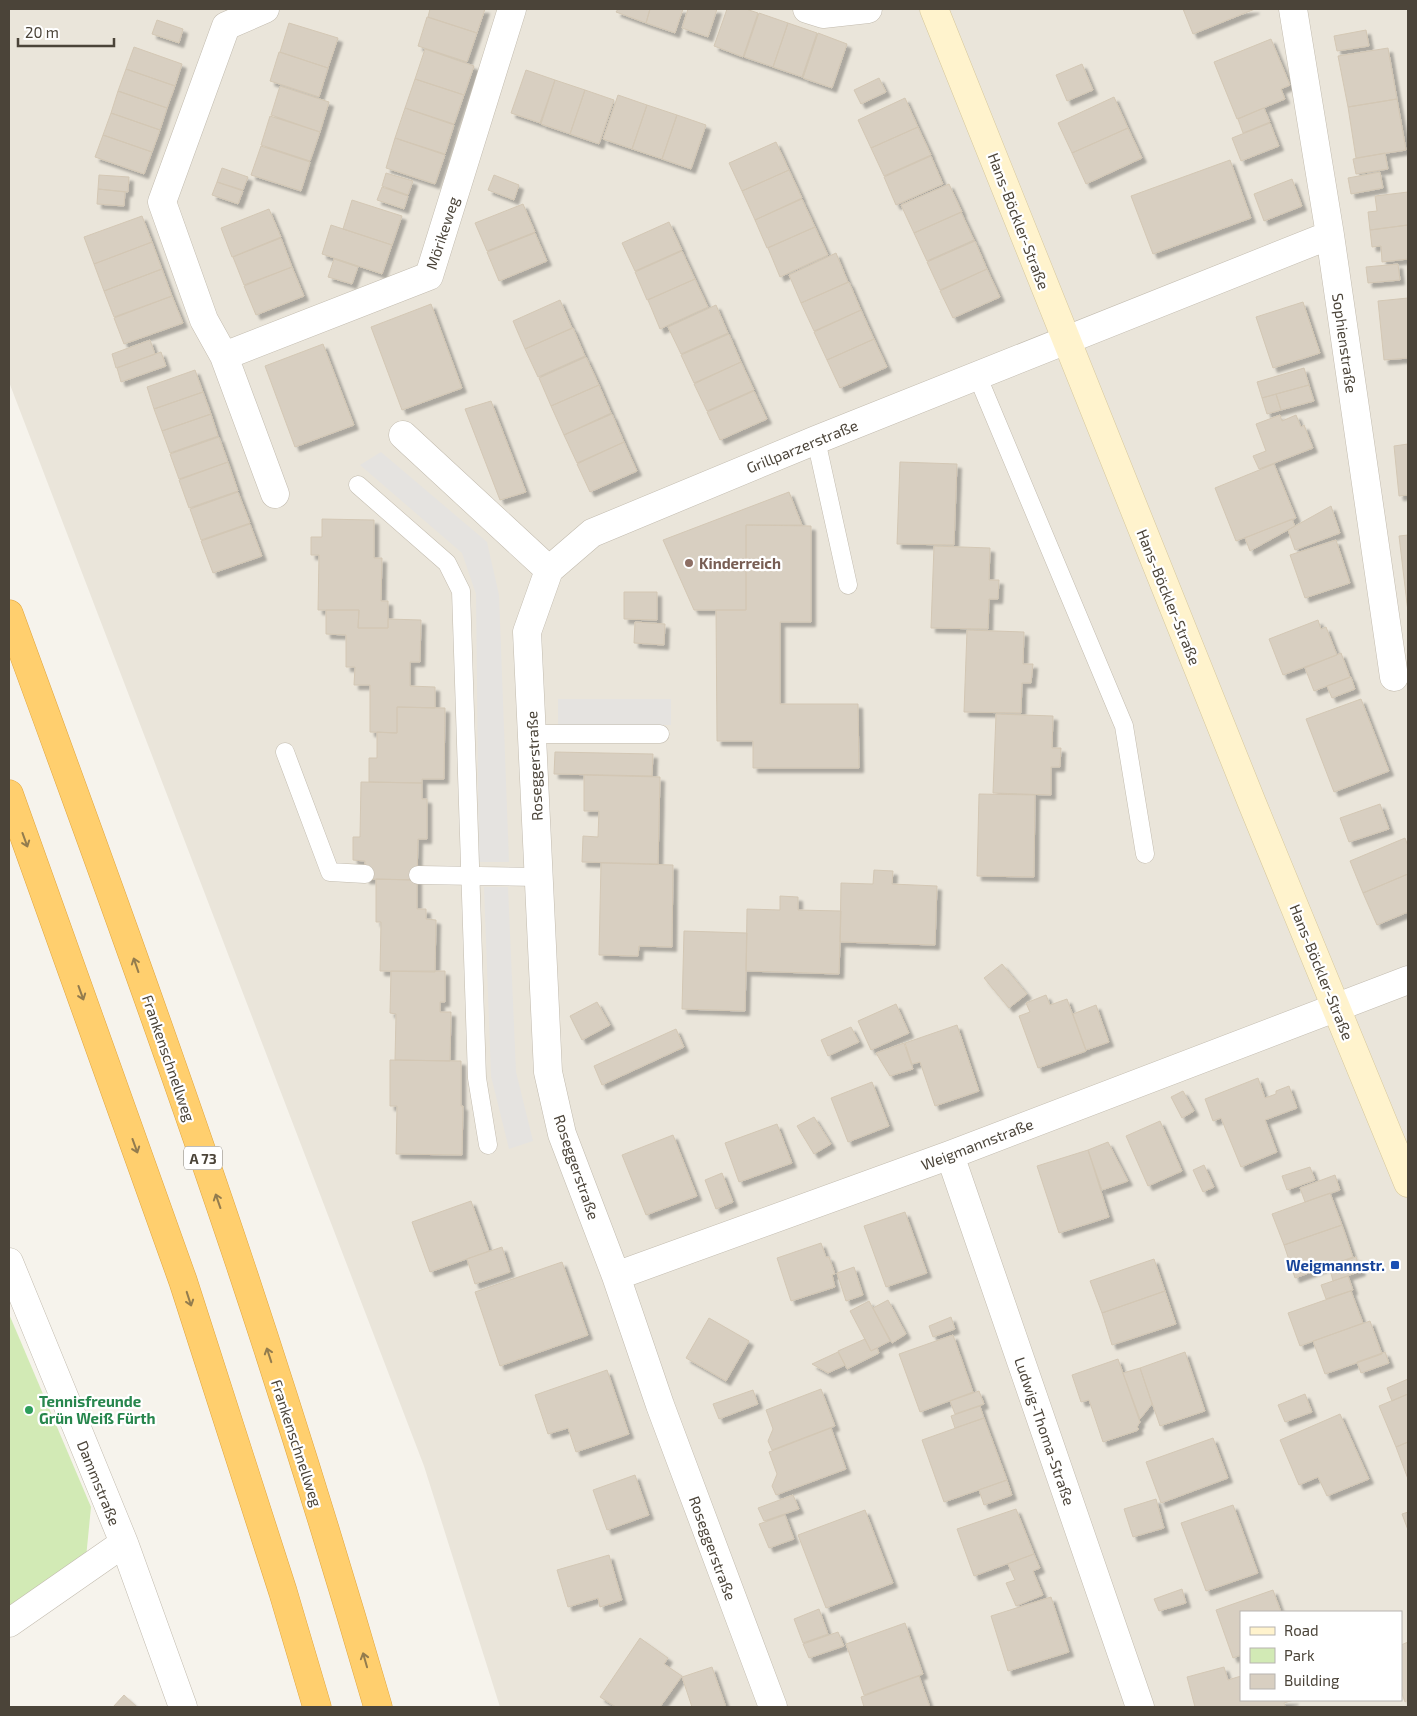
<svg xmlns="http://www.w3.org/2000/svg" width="1417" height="1716" viewBox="0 0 1417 1716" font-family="'Exo 2',sans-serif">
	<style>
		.residential { fill: #eae5da; fill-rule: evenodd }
		.green { fill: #d2eab5 }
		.parking { fill: #e5e3e0 }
		.building { fill: #d8cfc1; stroke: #d3c7b4; filter: url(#shadow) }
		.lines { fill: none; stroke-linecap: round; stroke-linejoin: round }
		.service-casing { stroke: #c2bbae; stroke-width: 19 }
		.minor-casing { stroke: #c2bbae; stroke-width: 29 }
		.secondary-casing { stroke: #d6c79b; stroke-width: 29 }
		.motorway-casing { stroke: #e0a43c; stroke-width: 29 }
		.service { stroke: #fff; stroke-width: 18 }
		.minor { stroke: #fff; stroke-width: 28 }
		.secondary { stroke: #fff3cd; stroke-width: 28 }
		.motorway { stroke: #ffcf6e; stroke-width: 28 }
		.oneway { stroke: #937c4e }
		.education-dot { fill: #8d6e63; stroke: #fff; stroke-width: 2 }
		.transit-dot { fill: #1a4fb4; stroke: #fff; stroke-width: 2 }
		.leisure-dot { fill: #2e9e5b; stroke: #fff; stroke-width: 2 }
		.labels { text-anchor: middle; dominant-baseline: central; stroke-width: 4.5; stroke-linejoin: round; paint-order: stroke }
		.shield { fill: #fff; stroke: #817c74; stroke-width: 1 }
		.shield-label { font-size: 14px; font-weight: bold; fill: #4b4439 }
		.street-label { font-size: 15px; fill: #4b4439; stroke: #fff }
		.education-label { font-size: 15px; font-weight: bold; fill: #785e54; stroke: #fff; text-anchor: start }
		.transit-label { font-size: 15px; font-weight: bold; fill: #164399; stroke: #fff; text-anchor: end }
		.leisure-label { font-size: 15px; font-weight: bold; fill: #27864d; stroke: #fff; text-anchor: start }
	</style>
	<defs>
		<filter id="shadow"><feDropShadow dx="4.5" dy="4.5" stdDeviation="1" flood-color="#0004"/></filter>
	</defs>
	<rect width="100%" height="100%" fill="#f6f3ec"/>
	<path class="residential" d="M9 9H1408V1707H500L424 1466 9 382ZM1241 1612H1401V1700H1241Z"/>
	<path class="green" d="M9 1314 91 1507 86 1558 9 1611Z"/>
	<path class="parking" d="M381 452 487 542 499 595 509 862H479L476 594 462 553 360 465Z
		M558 699H671V725L558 726Z
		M484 887H508L516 1072 533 1141 509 1149 491 1076Z"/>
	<path class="building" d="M430 9H485L477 33 428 17Z
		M618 9H650L646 23 616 12Z
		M650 9H683L675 33 646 23Z
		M688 9H717L708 37 682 28Z
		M727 9H746L758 13 743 57 714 46Z
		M1183 9H1255L1193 34Z
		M759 13 788 23 773 67 744 57Z
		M427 17 477 33 467 62 418 46Z
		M157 20 183 29 179 43 152 34Z
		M289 23 338 38 328 68 280 52Z
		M788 23 817 33 802 77 773 67Z
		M1366 30 1369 46 1337 51 1334 36Z
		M818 33 847 44 832 88 803 78Z
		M1271 39 1290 85 1281 89 1285 99 1237 119 1214 62Z
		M134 47 182 64 175 86 126 69Z
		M1388 48 1397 99 1348 107 1338 56Z
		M425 49 474 66 464 95 415 79Z
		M279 52 328 68 319 97 270 81Z
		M1082 64 1093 90 1067 101 1056 75Z
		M126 69 175 86 167 108 118 91Z
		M526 70 555 80 540 123 511 113Z
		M879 78 886 92 861 104 854 90Z
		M415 79 464 95 454 124 405 108Z
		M555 80 585 90 570 134 541 124Z
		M280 86 329 102 320 132 271 115Z
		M585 90 614 100 599 144 570 134Z
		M118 91 167 108 160 130 111 113Z
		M618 95 647 105 632 149 603 139Z
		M1114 97 1128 128 1072 153 1058 123Z
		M905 98 918 127 871 148 858 120Z
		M1397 99 1406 150 1356 158 1348 107Z
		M647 105 677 115 662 159 632 149Z
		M405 108 454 125 445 154 395 138Z
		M1264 108 1270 122 1243 133 1238 119Z
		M111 113 160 130 152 152 103 135Z
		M677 115 706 125 691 169 662 159Z
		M270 116 320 132 310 161 261 145Z
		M1270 123 1279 146 1241 161 1232 138Z
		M918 127 931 155 884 176 871 148Z
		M1128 128 1142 158 1086 184 1072 153Z
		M103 135 152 152 144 174 95 157Z
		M395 138 445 155 435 184 386 168Z
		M776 142 789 170 742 191 729 163Z
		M261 146 310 162 301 191 251 175Z
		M1385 153 1388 169 1356 174 1353 159Z
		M931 156 943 184 896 205 884 177Z
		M1230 160 1251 218 1153 254 1131 196Z
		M222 168 248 177 243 190 217 182Z
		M789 170 802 198 755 220 742 191Z
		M1380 172 1383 188 1351 194 1348 178Z
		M386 173 413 181 408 195 382 186Z
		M99 175 129 177 128 192 98 189Z
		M494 175 519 185 514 200 488 190Z
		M1292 179 1302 206 1264 221 1254 194Z
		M217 182 243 191 238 204 212 195Z
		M949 184 962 212 914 233 901 205Z
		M382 187 408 196 404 209 377 200Z
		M98 189 125 192 124 206 97 204Z
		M1408 192V225L1370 230 1368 212 1377 211 1375 196Z
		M802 199 815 227 767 248 755 220Z
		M352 200 402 216 392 245 343 229Z
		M523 204 535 232 487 251 475 223Z
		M269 209 281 237 232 257 221 228Z
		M961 212 974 240 927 261 914 233Z
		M142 216 152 242 94 264 84 237Z
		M669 222 682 250 635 271 622 243Z
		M331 225 392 245 382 274 322 254Z
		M1408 225V259L1382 262 1381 246 1372 247 1370 230Z
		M815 227 828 255 780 277 768 248Z
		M535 233 547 261 499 281 487 252Z
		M281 238 292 267 244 285 233 257Z
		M975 241 987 269 940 290 927 262Z
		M152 242 162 269 104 291 94 264Z
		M682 251 695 279 647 300 635 272Z
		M836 253 848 282 801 303 789 275Z
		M334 259 358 267 352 284 328 277Z
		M1398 264 1400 280 1368 283 1366 267Z
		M292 267 304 296 256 315 244 286Z
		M162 269 172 296 114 317 104 291Z
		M987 269 1000 297 953 318 940 291Z
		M695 279 708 307 660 329 648 300Z
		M849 282 861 310 814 331 801 303Z
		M172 296 183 323 124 344 114 318Z
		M1408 298V358L1384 360 1378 301Z
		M560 300 572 328 525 349 513 321Z
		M1303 302 1320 353 1273 368 1256 317Z
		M431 304 462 388 402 410 371 327Z
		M716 305 728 333 681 354 668 327Z
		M861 310 874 339 827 360 814 332Z
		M573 328 585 356 538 377 525 349Z
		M729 334 741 362 694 383 681 355Z
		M874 339 887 367 840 388 827 360Z
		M150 340 155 354 116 368 112 354Z
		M323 344 354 425 295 447 265 366Z
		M161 352 166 366 121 382 117 368Z
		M586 357 599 385 551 406 539 378Z
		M741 362 754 390 707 411 694 384Z
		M1304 368 1309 385 1262 398 1257 382Z
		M195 370 203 392 154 409 147 387Z
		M599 385 611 413 564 435 551 406Z
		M1309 385 1314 401 1281 410 1276 394Z
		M754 391 767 419 720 440 707 412Z
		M203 392 211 414 162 431 154 409Z
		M1276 394 1281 410 1267 414 1262 398Z
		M491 401 526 492 500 500 465 409Z
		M211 414 218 436 170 453 162 431Z
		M612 414 624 442 577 463 564 435Z
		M1280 415 1282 421 1296 415 1301 427 1304 425 1313 448 1259 469 1253 456 1266 451 1256 424Z
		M219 437 228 462 179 479 170 454Z
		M624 442 637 471 590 492 577 464Z
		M1408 444V495L1399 496 1394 446Z
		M228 462 238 491 189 508 179 480Z
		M900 462 957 464 954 545 897 544Z
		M1274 464 1296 518 1236 541 1215 488Z
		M238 492 250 523 201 540 190 509Z
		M789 492 802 525H746V610H694L663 540Z
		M1331 506 1340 533 1295 550 1288 530Z
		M322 519 374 520V558H382L381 601H388V628H358L359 610H318L319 555H311V537H322Z
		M1292 519 1295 526 1250 551 1245 538Z
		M250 524 262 556 213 573 201 541Z
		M746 525 811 526V622H780V704H858L859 768H753V741H717L716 610H746Z
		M1408 535V612L1399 536Z
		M1336 540 1350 583 1305 598 1290 555Z
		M934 546 990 548 989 580H999L998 599H989L988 629 931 628Z
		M624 592H657V620L624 619Z
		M326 610H359L358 628H388V619L421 620 420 662H410V686L435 687V708L397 707V733L370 732V685H354L355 667H346V635L326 634Z
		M1318 620 1321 629 1326 627 1337 655 1283 675 1269 639Z
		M635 622 665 624 664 645 634 643Z
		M967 630 1024 632 1023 664H1033L1031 683H1022L1021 713 964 712Z
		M1341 653 1350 677 1314 691 1305 668Z
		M1351 677 1355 689 1332 698 1327 686Z
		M1361 699 1389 771 1334 792 1306 719Z
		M397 707 445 708 444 779H422V783L369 782V758H377V732L397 733Z
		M996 714 1053 716 1052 748H1061L1060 767H1051V795L993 793Z
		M555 752 653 754 652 776 554 774Z
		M584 775 660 777 658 864 582 862 583 836 598 837 599 811H584Z
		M361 782 422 783V799H427V839H418L417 880 365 879V861L353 860V837H360Z
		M979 794 1035 795 1034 877 977 876Z
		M1380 804 1389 829 1349 842 1340 818Z
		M1405 838 1408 846V874L1363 893 1350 861Z
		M601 863 673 865 672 947 639 946 638 956 599 955Z
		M874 870 893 871 892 884 937 886 935 945 840 942 841 883 873 884Z
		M1408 874V912L1377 925 1363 893Z
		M376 879 417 880V909H426V919L436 920 435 972 380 971 381 922H376Z
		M780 896 798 897V910L841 911 839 974 746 971 747 909 780 910Z
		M684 931 747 933 745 1011 682 1009Z
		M1002 964 1027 994 1009 1008 984 978Z
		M391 971H445V1002H440V1012H451L450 1061 395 1060 396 1014 390 1013Z
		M1046 995 1050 1005 1067 999 1086 1051 1038 1068 1019 1016 1030 1012 1026 1003Z
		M597 1002 610 1025 582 1040 570 1016Z
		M896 1004 909 1033 871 1050 858 1021Z
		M1096 1005 1109 1042 1086 1050 1073 1014Z
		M957 1025 979 1091 935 1106 920 1062 912 1064 905 1043Z
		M851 1027 859 1042 828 1056 821 1040Z
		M676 1029 684 1047 602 1085 594 1066Z
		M904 1043 913 1069 890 1076 876 1053Z
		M390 1060 461 1061V1106H463L462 1155 396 1154 397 1106H390Z
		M1258 1078 1265 1098 1276 1094V1091L1289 1086 1297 1108 1265 1120 1277 1152 1241 1167 1221 1118 1213 1121 1205 1099Z
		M872 1082 889 1126 848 1142 831 1098Z
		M1183 1091 1194 1111 1182 1118 1171 1097Z
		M814 1117 831 1144 814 1154 797 1126Z
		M1160 1121 1182 1171 1148 1186 1126 1136Z
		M777 1124 792 1163 739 1182 725 1143Z
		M673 1135 697 1196 646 1215 622 1155Z
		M1108 1142 1128 1181 1102 1190 1088 1150Z
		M1088 1150 1109 1217 1059 1233 1037 1166Z
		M1204 1165 1214 1187 1203 1192 1193 1170Z
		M1310 1167 1315 1180 1287 1190 1282 1176Z
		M722 1173 733 1202 716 1209 705 1180Z
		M1335 1175 1340 1190 1305 1202 1300 1188Z
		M1330 1193 1342 1225 1284 1245 1272 1214Z
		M471 1201 489 1251 430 1272 412 1222Z
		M905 1212 927 1273 886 1287 864 1226Z
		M1342 1225 1353 1257 1295 1278 1284 1245Z
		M821 1243 826 1257H829L835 1274 832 1275 835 1287 791 1301 777 1258Z
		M502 1247 510 1272 475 1284 467 1259Z
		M1356 1257 1361 1271 1333 1281 1329 1266Z
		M1154 1259 1165 1291 1102 1313 1090 1281Z
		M562 1262 588 1335 500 1366 475 1292Z
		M854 1267 863 1295 846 1301 837 1273Z
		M1348 1276 1353 1290 1326 1299 1321 1285Z
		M1165 1291 1176 1324 1112 1345 1102 1313Z
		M1351 1291 1363 1323 1300 1346 1288 1313Z
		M888 1300 906 1334 892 1343 873 1308Z
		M869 1301 890 1341 871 1351 850 1311Z
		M951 1317 955 1329 933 1337 929 1326Z
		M709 1318 749 1341 726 1381 686 1358Z
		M1370 1321 1382 1354 1325 1374 1313 1341Z
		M953 1335 973 1392 920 1412 899 1354Z
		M865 1339 871 1351 877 1348 879 1353 847 1369 838 1351Z
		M838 1352 845 1365 828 1373 812 1364Z
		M1185 1352 1205 1411 1160 1426 1140 1368Z
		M1385 1352 1389 1363 1361 1373 1357 1362Z
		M1118 1359 1140 1422 1137 1427 1139 1429 1136 1431 1103 1442 1089 1400 1081 1402 1072 1375Z
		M1140 1368 1152 1404 1140 1419 1123 1373Z
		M607 1370 629 1434 576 1452 568 1428 548 1434 535 1395Z
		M1408 1379V1394L1392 1401 1387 1388Z
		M821 1389 835 1426 772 1450 768 1441 773 1429 766 1410Z
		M753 1390 758 1404 719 1419 713 1404Z
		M979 1391 984 1404 955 1414 950 1401Z
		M1305 1394 1312 1412 1285 1422 1278 1405Z
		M1408 1394V1442L1396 1447 1379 1406Z
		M980 1406 984 1418 955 1428 951 1416Z
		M1340 1414 1369 1479 1327 1496 1318 1477 1299 1485 1280 1440Z
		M984 1418 1007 1480 944 1502 922 1440Z
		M831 1428 846 1469 776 1495 772 1486 777 1474 769 1452Z
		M1213 1438 1228 1478 1161 1503 1146 1462Z
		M1408 1442V1479L1396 1447Z
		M635 1475 649 1515 607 1530 593 1490Z
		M1007 1480 1012 1495 984 1505 979 1490Z
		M793 1495 799 1509 764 1521 758 1508Z
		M1156 1499 1164 1528 1133 1537 1124 1509Z
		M1233 1505 1258 1573 1206 1591 1181 1523Z
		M1016 1509 1034 1554 974 1576 957 1529Z
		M865 1510 893 1583 826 1608 798 1535Z
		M1408 1512V1530L1402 1514Z
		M785 1515 794 1539 769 1548 759 1524Z
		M1034 1554 1040 1568 1033 1571 1043 1595 1016 1606 1006 1583 1015 1580 1008 1564Z
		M609 1555 622 1600 600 1607 598 1598 568 1607 557 1570Z
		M1182 1589 1186 1603 1159 1611 1154 1599Z
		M1273 1590 1281 1612H1241V1655L1233 1658 1216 1610Z
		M1051 1597 1069 1652 1008 1671 991 1616Z
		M819 1609 828 1634 803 1643 794 1619Z
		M905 1623 923 1674 864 1695 846 1644Z
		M838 1632 844 1646 809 1658 803 1644Z
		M640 1638 668 1658 664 1664 682 1676 660 1707H616L600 1697Z
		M1408 1642V1700L1405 1702 1401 1691V1645Z
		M712 1667 726 1707H692L682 1677Z
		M1224 1667 1228 1680 1241 1676V1700H1294L1284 1703 1285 1707H1195L1187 1677Z
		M919 1676 930 1707H864L861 1697Z
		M124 1695 137 1707H113Z"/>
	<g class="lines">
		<g class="service-casing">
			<path id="service" d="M977 375 1124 726 1145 854
				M816 440 848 585
				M358 485 447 563 461 591 477 1078 488 1145
				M532 734H660
				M285 752 330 872 365 874
				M418 875 539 877"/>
		</g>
		<g class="minor-casing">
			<path id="minor" d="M265 9 226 26 162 202 204 320 224 356 275 494
				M807 9 823 14 868 9
				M1293 9 1330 235 1394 677
				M224 356 429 276 512 9
				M403 435 549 570
				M549 570 527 632 548 1072 562 1134 616 1276 660 1405 773 1707
				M549 570 592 533 816 440 1330 235
				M950 1155 1140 1707
				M9 1262 124 1543 183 1707
				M616 1276 950 1155 1408 980
				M9 1623 124 1543"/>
		</g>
		<g class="secondary-casing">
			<path id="secondary" d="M934 9 1252 803 1408 1183"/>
		</g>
		<g class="motorway-casing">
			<path id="motorway" d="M9 614C88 830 167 1046 240 1264 289 1411 335 1559 378 1707
				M9 794 183 1281 283 1592 317 1707"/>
		</g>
		<use href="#service" class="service"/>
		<use href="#minor" class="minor"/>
		<use href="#secondary" class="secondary"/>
		<use href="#motorway" class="motorway"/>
	</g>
	<defs><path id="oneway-shaft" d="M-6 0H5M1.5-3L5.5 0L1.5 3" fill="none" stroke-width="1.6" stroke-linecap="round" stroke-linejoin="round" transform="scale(1.25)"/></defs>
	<g class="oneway">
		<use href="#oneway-shaft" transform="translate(25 840) rotate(70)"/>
		<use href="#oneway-shaft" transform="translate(136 965) rotate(-109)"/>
		<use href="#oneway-shaft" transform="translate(81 993) rotate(70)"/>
		<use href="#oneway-shaft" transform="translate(135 1146) rotate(70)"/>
		<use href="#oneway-shaft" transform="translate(218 1201) rotate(-109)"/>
		<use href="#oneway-shaft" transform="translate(189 1299) rotate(72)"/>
		<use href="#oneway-shaft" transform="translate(269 1355) rotate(-108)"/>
		<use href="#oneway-shaft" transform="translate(365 1660) rotate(-106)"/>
	</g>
	<circle class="education-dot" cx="689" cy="563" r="5"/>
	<rect class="transit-dot" x="1390" y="1260" width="10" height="10" rx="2.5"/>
	<circle class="leisure-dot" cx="29" cy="1410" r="5"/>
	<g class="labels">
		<rect class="shield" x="184" y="1146.5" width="38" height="23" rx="4"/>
		<g class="shield-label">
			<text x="203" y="1158">A 73</text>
		</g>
		<g class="street-label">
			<text transform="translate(1019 221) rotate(69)">Hans-Böckler-Straße</text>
			<text transform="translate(442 233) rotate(-72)">Mörikeweg</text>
			<text transform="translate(1345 343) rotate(82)">Sophienstraße</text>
			<text transform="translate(802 446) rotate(-22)">Grillparzerstraße</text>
			<text transform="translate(1169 597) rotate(68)">Hans-Böckler-Straße</text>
			<text transform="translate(534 766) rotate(-93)">Roseggerstraße</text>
			<text transform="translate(1322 972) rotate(68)">Hans-Böckler-Straße</text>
			<text transform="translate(169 1058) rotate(71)">Frankenschnellweg</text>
			<text transform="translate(977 1144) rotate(-21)">Weigmannstraße</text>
			<text transform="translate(577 1167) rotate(71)">Roseggerstraße</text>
			<text transform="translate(1045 1431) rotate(71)">Ludwig-Thoma-Straße</text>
			<text transform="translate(297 1443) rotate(72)">Frankenschnellweg</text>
			<text transform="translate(99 1483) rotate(68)">Dammstraße</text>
			<text transform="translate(713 1548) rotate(70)">Roseggerstraße</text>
		</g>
		<g class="education-label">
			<text x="699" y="563">Kinderreich</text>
		</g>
		<g class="transit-label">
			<text x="1385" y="1265">Weigmannstr.</text>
		</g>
		<g class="leisure-label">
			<text x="39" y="1401">Tennisfreunde<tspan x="39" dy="17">Grün Weiß Fürth</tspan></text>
		</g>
	</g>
	<rect width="1417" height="1716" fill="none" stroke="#4b4439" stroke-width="20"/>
	<rect x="1240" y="1611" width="162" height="90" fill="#ffffff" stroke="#b7b4b0"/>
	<rect x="1250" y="1627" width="25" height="8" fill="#fff3cd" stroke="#b7b4b0"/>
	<text x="1284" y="1636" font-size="15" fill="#4b4439">Road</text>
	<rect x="1250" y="1648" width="25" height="15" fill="#d2eab5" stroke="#b7b4b0"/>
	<text x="1284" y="1661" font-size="15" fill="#4b4439">Park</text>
	<rect x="1250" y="1674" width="25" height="15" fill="#d8cfc1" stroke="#b7b4b0"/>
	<text x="1284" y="1686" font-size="15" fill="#4b4439">Building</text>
	<path d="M18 38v8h96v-8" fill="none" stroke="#4b4439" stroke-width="2.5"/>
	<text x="25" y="38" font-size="15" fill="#4b4439" stroke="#ffffff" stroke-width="4" paint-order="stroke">20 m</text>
</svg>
